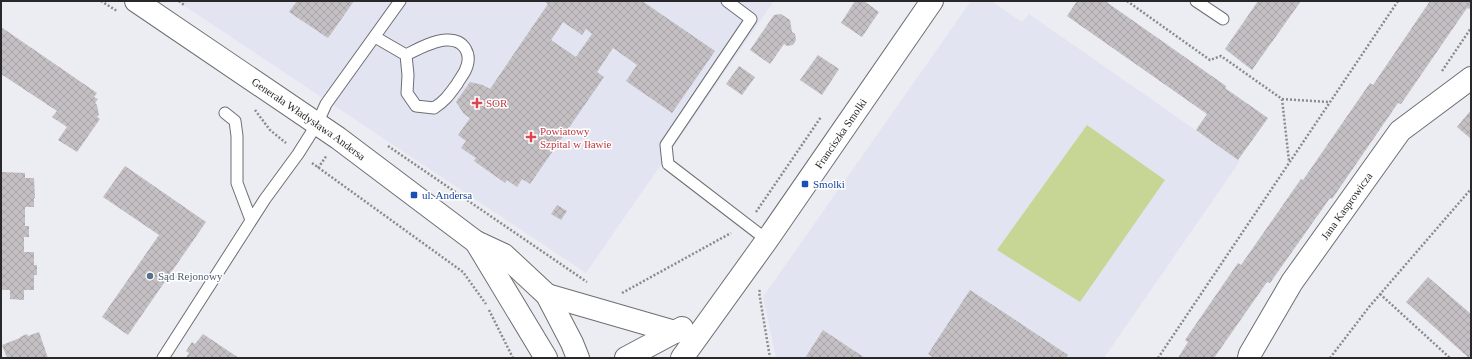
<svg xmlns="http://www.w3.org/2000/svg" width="1472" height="359" viewBox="0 0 1472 359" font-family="Georgia,serif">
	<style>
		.built { fill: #e2e4f1 }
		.pitch { fill: #c8d695 }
		.building { fill: url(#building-cross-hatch); fill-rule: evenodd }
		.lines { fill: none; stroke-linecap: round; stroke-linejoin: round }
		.service-casing { stroke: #6e6f73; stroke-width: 13 }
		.minor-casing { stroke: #6e6f73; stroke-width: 24 }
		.tertiary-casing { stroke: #6e6f73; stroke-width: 24 }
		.path { stroke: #898a8d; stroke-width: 2.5; stroke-dasharray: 2 2; stroke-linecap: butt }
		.service { stroke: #fff; stroke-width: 11 }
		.minor { stroke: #fff; stroke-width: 22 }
		.tertiary { stroke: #fff; stroke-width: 22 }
		.health-dot { fill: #e0444e; stroke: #fff; stroke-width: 1.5 }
		.transit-dot { fill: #1a4fb4; stroke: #fff; stroke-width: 1.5 }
		.service-dot { fill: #5c6f8a; stroke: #fff; stroke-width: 1.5 }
		.labels { text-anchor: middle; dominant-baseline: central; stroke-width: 3; stroke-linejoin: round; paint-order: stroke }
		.health-label { font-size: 11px; fill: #be3a42; stroke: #fff; text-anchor: start }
		.street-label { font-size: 11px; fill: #28282a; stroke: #fff }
		.transit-label { font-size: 11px; fill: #164399; stroke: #fff; text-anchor: start }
		.service-label { font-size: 11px; fill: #4e5e75; stroke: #fff; text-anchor: start }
	</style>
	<defs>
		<pattern id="building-cross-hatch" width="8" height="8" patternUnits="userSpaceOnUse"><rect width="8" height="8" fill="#c3bfc2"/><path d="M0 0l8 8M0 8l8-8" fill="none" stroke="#a8a4a7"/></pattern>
	</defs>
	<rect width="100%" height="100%" fill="#ecedf2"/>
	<path class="built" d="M177 1H774L586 273Z
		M971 1H991L1022 22 1029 14 1240 161 1104 358H776L763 297Z"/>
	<path class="pitch" d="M1087 125 1165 180 1080 302 997 250Z"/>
	<path class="building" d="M297 1H354L328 38 289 12Z
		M544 1H642L715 51 672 113 626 81 637 65 613 48 597 72 604 77 530 184 522 179 517 187 507 180 505 183 474 161 476 158 461 148 466 141 458 135 470 118 464 114 456 102 470 82 483 85 490 89 548 4ZM563 22 582 35 586 29 592 34 576 57 551 40Z
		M855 1H864L879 12 862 37 841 23Z
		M1077 1H1105L1226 86 1225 88 1268 118 1238 160 1196 130 1207 114 1067 16Z
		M1258 1H1301L1252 70 1225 49Z
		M1430 1H1471V7L1469 9 1467 8 1401 104 1398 103 1332 199 1330 198 1270 283 1267 282 1214 358H1178L1188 342 1185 340 1238 263 1241 265 1301 179 1303 180 1370 83 1373 85Z
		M781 14 790 20 792 32 795 34 796 40 793 45 787 46 784 44 770 64 750 50 774 15Z
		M1 27 97 93 94 97 98 99 95 103 97 105 99 115 97 117 100 119 77 152 58 140 67 127 52 117 57 111 1 74Z
		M818 55 839 69 822 95 800 80Z
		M739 66 755 77 742 95 726 84Z
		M1471 110V139L1457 127Z
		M125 166 206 222 128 335 102 317 159 235 103 197Z
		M2 172 25 173V178H34L35 198H34V207H25V226H29V237H24V252H34V265H37V275H34V290H24V300L10 299V290H1Z
		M557 205 567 211 561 220 551 214Z
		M1428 277 1471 314V358H1469L1406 302Z
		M970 290 1068 355 1066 358H934L928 354Z
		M823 330 865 358H805Z
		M39 332 48 358H7L2 345 20 338V337L27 334 28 336Z
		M203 334 239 358H186L189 353 186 351 192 342 195 344Z"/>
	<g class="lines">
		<g class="service-casing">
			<path id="service" d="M727 1 751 19 666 145 668 164 767 240
				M1196 1 1223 19
				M375 37 406 55 408 75 407 93 416 106 434 108C445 101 449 95 457 84 459 80 463 75 465 71 473 55 465 39 446 40 432 41 418 49 406 55
				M225 113 235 121 237 136V183L251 220
				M163 358 265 199 298 154 317 124 326 104 400 1"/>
		</g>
		<g class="minor-casing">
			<g id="minor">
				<path d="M547 295 675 332"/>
				<path d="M626 358 682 328"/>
				<path id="s1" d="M682 358 767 240 932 1"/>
				<path id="s2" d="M1249 358 1250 354 1292 282 1400 131 1471 78"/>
			</g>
		</g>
		<g class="tertiary-casing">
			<g id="tertiary">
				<path id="s3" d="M136 1 338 138 476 242 504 255 547 295 572 343 578 358"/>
				<path d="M476 242 546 358"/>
			</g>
		</g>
		<path class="path" d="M101 1 117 11
			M179 1 184 5
			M1127 1 1210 60 1221 56 1282 99 1289 161
			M1442 71 1471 28
			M1282 99 1329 102
			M255 110 270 130 286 143
			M388 146 587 282
			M312 163 463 272 486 304
			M318 168 327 155
			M756 212 821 117
			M760 290 759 292 770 358
			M622 293 731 233
			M1380 294 1450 358
			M489 310 513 358
			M1158 358 1398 1
			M1330 358 1369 307 1471 189"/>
		<use href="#service" class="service"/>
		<use href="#minor" class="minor"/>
		<use href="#tertiary" class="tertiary"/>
	</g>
	<g class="health-dot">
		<path d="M475 97h4v4h4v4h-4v4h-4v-4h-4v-4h4z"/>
		<path d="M529 131h4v4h4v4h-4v4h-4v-4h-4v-4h4z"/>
	</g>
	<g class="transit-dot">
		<rect x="801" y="180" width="8" height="8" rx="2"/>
		<rect x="410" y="191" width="8" height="8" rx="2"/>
	</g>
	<circle class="service-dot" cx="150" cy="276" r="4"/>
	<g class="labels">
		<g class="health-label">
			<text x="486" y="103">SOR</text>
			<text x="540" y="131">Powiatowy<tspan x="540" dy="13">Szpital w Iławie</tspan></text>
		</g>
		<g class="street-label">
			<text stroke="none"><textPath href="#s3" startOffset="209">Generała Władysława Andersa</textPath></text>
			<text stroke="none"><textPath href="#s1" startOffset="275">Franciszka Smolki</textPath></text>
			<text stroke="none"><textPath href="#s2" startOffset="181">Jana Kasprowicza</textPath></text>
		</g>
		<g class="transit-label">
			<text x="813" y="184">Smolki</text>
			<text x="422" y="195">ul. Andersa</text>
		</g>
		<g class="service-label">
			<text x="158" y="276">Sąd Rejonowy</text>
		</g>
	</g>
	<rect width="1472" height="359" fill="none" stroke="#28282a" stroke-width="4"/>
</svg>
